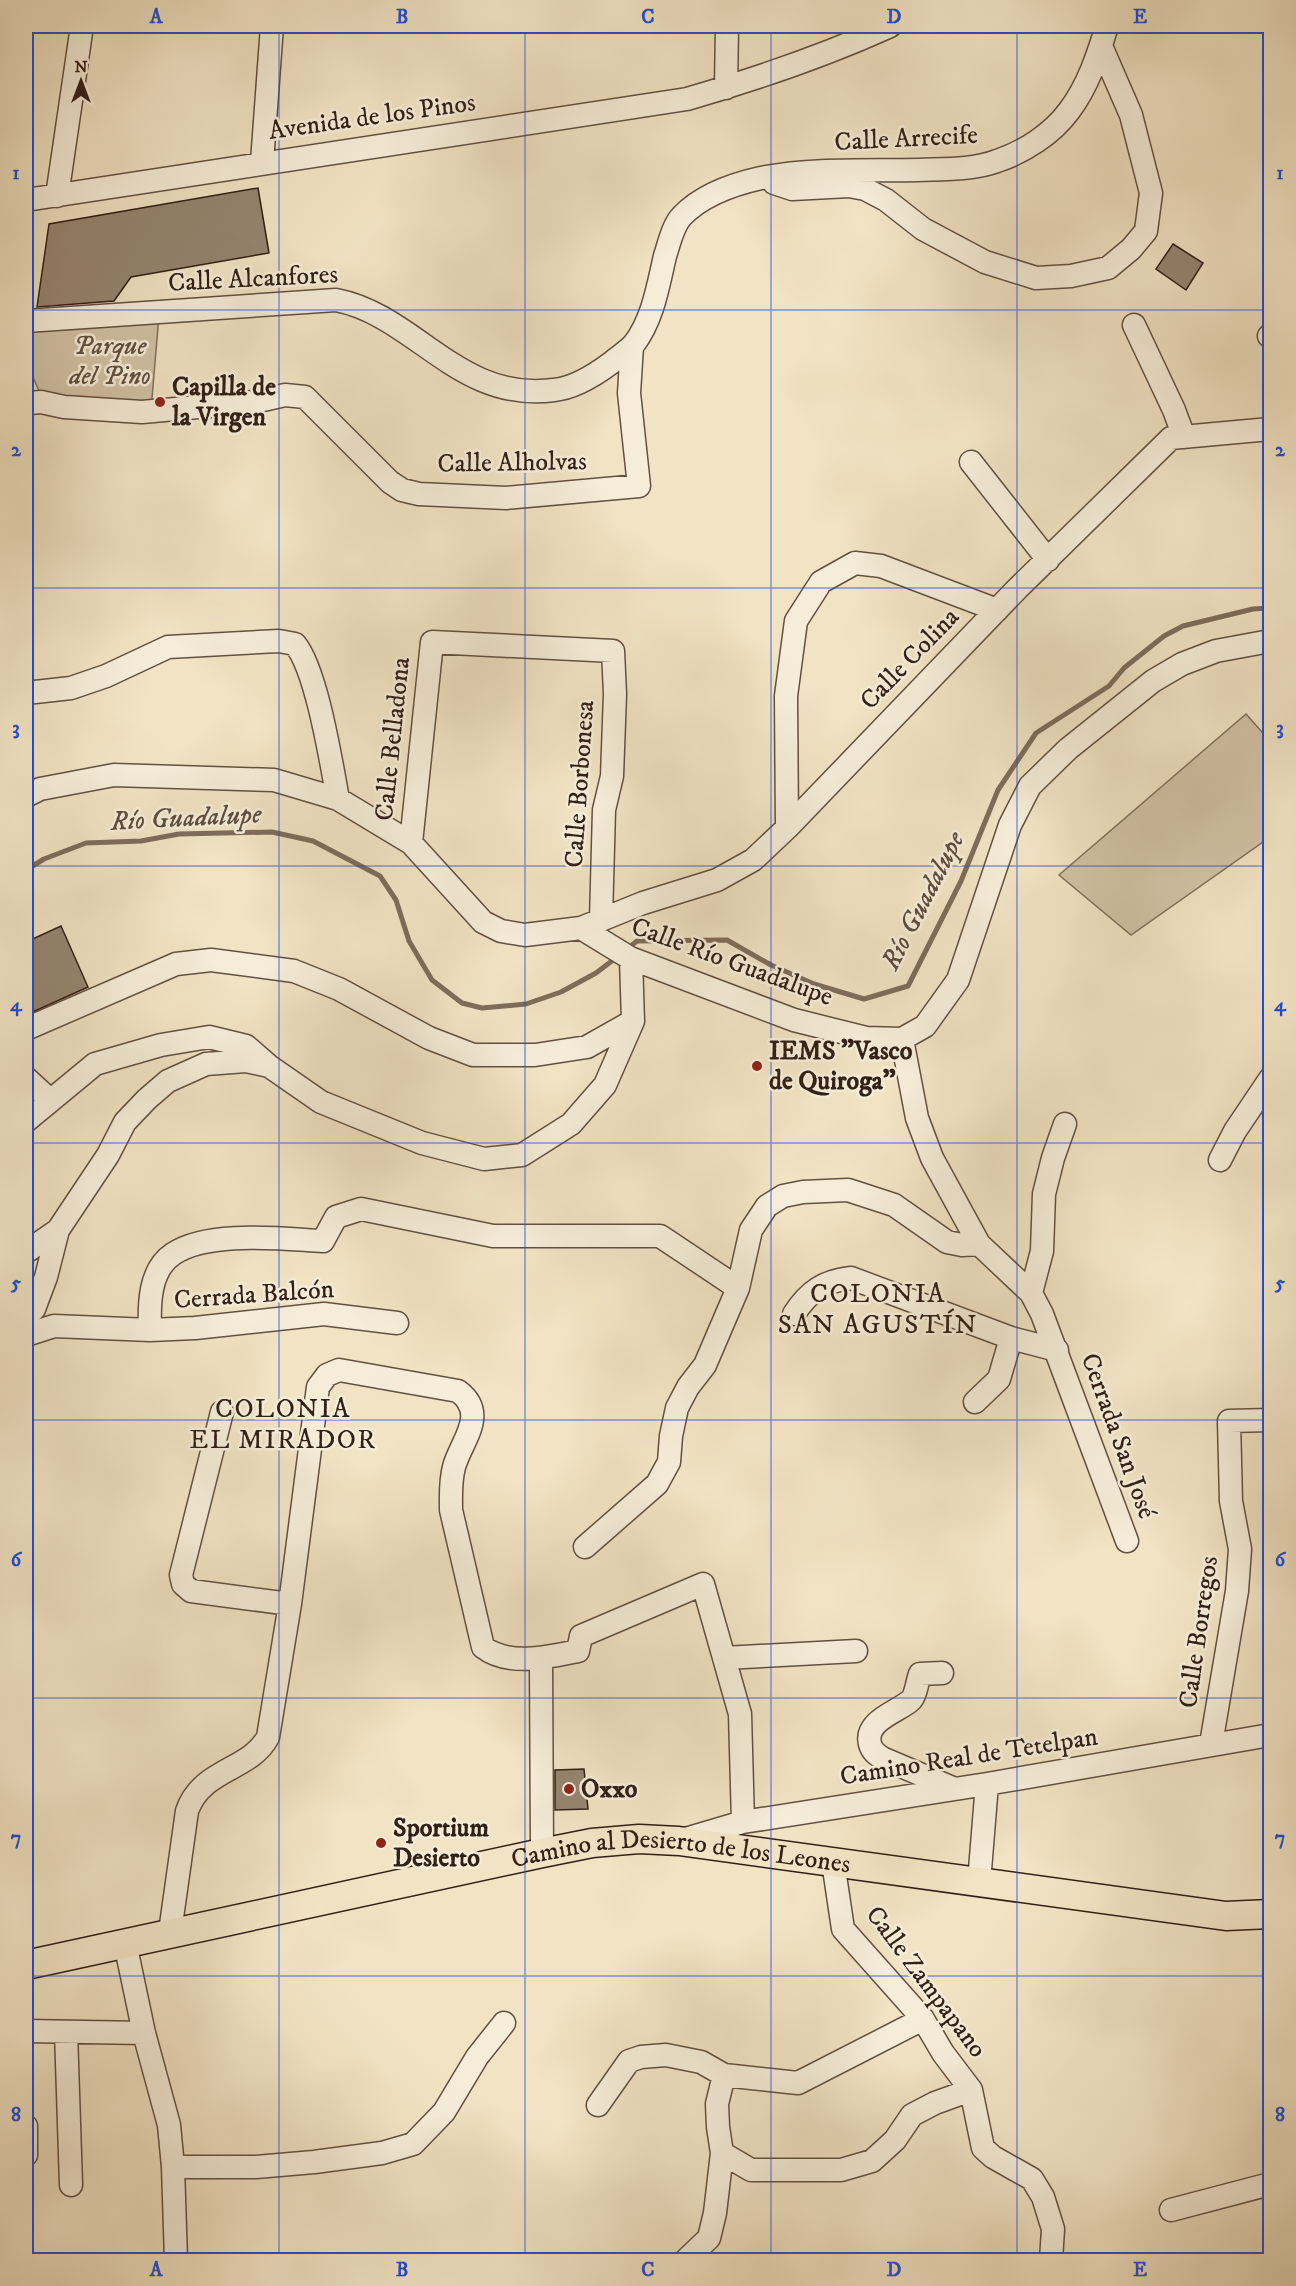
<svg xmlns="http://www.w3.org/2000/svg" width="1296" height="2286" viewBox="0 0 1296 2286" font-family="'IM FELL DW Pica',serif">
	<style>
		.green { fill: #d1c2a6; stroke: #82705e; stroke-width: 1.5 }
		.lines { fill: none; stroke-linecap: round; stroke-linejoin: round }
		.stream { stroke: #7e6c5b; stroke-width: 5 }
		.building { fill: #958570; stroke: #321f16; stroke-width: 1.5 }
		.minor-casing { stroke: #625042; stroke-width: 25 }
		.major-casing { stroke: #321f16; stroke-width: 31 }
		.minor { stroke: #f6edd9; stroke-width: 22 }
		.major { stroke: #f1e3c4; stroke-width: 28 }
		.grid { fill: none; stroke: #1d4ed8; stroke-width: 1.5; stroke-opacity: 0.55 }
		.poi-dot { fill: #8f2418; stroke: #f6edd9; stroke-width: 2 }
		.labels { text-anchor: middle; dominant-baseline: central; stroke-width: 5; stroke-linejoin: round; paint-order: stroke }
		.street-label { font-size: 26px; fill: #321f16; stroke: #f6edd9 }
		.park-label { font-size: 26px; font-style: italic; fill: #625041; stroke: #f6edd9 }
		.poi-label { font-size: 26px; font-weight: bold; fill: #321f16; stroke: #f6edd9; text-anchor: start }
		.water-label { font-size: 27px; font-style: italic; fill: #5e4c3e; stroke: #f6edd9 }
		.neighbourhood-label { font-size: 27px; letter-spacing: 1.5px; fill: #321f16; stroke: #f6edd9 }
		.neatline { fill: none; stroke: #1d4ed8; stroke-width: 2 }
		.grid-label { font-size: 20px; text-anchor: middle; font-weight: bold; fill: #1d4ed8 }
	</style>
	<rect width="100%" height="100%" fill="#f1e3c4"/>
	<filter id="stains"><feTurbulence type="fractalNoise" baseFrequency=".00333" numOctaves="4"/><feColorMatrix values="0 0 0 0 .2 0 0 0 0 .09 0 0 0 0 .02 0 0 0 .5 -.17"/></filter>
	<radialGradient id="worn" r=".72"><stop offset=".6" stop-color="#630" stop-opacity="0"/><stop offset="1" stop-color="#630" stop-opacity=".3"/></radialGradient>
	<path class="green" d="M159 315 151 410 43 400 26 361V324Z
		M1246 714 1270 741V837L1131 935 1059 875Z"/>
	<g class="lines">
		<path class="stream" d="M26 870 44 859 86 843 141 841 179 834 272 832 313 841 380 876 396 900 409 941 432 980 462 1003 482 1008 526 1004 561 992 596 973 617 957
			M627 949 637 941 727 940 771 965 814 984 864 999 908 986 961 881 998 790 1036 733 1109 686 1124 668 1164 636 1183 626 1253 609 1270 608"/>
	</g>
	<path class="building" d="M258 188 269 253 131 277 114 301 37 307 49 224Z
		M1173 244 1203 263 1186 290 1156 269Z
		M61 926 88 987 26 1015V942Z
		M584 1769 588 1809 555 1810V1770Z"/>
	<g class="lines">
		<g class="minor-casing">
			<path id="minor" d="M726 88 727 26
				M262 162 272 26
				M771 178 774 183 792 189 849 186 865 189 886 200 923 229 985 262 1036 278 1071 276 1108 268 1131 249 1146 231 1151 193 1131 115 1101 46
				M57 196 82 26
				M26 200 687 99C756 79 824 56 890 26
				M26 321 336 300C415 315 459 403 554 390 574 388 595 375 611 363 618 357 628 351 634 344 653 319 658 286 665 256 669 244 673 225 682 216 702 195 734 184 761 178 813 168 867 171 919 170 945 169 973 170 997 161 1024 152 1052 134 1069 111 1088 86 1098 55 1107 26
				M1134 325 1174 410 1184 437
				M1269 336H1270
				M30 403 41 402 64 407 142 412 254 402 285 395 305 397 390 482 402 490 419 494 506 498 639 486 629 393 632 346
				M971 462 1048 560
				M26 693 71 688 106 676 168 647 279 641 295 644C317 671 331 762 338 799
				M26 796 40 789 114 775 274 780 338 799 411 843 483 922 501 931 525 935 581 928 643 903 717 880 753 860 787 828 1017 589 1171 438 1270 429
				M787 828 786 696 796 621 821 582 855 563 881 566 997 610
				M411 843 432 642 613 651 615 694 612 776 604 810 601 920
				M581 928 630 958 794 1020 866 1038 902 1039 925 1026 958 980 1010 825 1030 786 1068 749 1153 681 1182 664 1216 651 1270 641
				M26 1029 176 964 211 960 294 971 339 989 429 1038 473 1055H535L587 1047 633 1021
				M902 1039 917 1118 932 1158 979 1244 1031 1293 1042 1314 1127 1541
				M26 1078 50 1100
				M26 1121 95 1064 161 1045 209 1037 246 1046 268 1065
				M1220 1160 1235 1131 1270 1079
				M26 1252 58 1230
				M1031 1293 1042 1251 1044 1194 1053 1158 1065 1124
				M794 1314C809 1291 824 1281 851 1278L1011 1338 1057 1350
				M26 1317 34 1309 46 1277 58 1230 108 1155 125 1122 147 1099 168 1081 206 1064 246 1061 269 1066 321 1102 422 1143 484 1159 522 1155 571 1124 605 1085 633 1021 631 959
				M150 1330C149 1305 149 1270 173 1254 208 1230 282 1239 323 1241L336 1217 361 1209 493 1236H660L738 1288
				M26 1335 54 1326 150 1330 195 1328 324 1314 397 1323
				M975 1402 999 1379 1011 1338
				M222 1412 181 1575 183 1584 191 1591 290 1604
				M585 1547 657 1484 669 1462 671 1436 677 1408 688 1387 705 1365 738 1288 751 1230 767 1206 783 1196 803 1192 848 1190 894 1205 947 1242 962 1245 979 1244
				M724 1658 856 1651
				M541 1659 542 1853
				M942 1673 920 1674C917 1682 916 1696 910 1701 897 1712 864 1721 870 1744 872 1751 876 1754 882 1758L955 1789
				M1211 1744 1237 1591 1240 1549 1231 1501 1229 1421 1270 1420
				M682 1840 743 1822 987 1784 1270 1735
				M833 1862 843 1929 923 2019 943 2053 971 2090 983 2148 993 2157 1032 2179 1043 2197 1053 2229 1051 2260
				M979 1882 987 1784
				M170 1932 187 1811C202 1768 250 1771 268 1737L290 1604 318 1387 327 1375 339 1370 458 1391C489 1414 461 1441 454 1467 450 1482 451 1495 451 1510L483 1647C509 1667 549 1657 578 1651L581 1636 703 1584 740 1714 743 1822
				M125 1943 144 2033 169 2125 173 2167 176 2260
				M26 2031 144 2033
				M66 2032 71 2185
				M724 2075 717 2104 718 2127 722 2153 751 2170H841L872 2161 895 2140 912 2115 935 2103 971 2090
				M598 2105 629 2061 641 2057 666 2055 701 2062 724 2075 798 2083 923 2019
				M26 2126V2155
				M173 2167H256L314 2162 382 2153 413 2144 444 2112 477 2057 504 2023
				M1171 2210 1270 2184
				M686 2260 709 2238 715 2213 722 2153"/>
		</g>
		<g class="major-casing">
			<g id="major">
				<path id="s1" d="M26 1965 542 1853 592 1843 639 1839 679 1841 1226 1916 1270 1914"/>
			</g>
		</g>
		<use href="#minor" class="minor"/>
		<use href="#major" class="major"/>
	</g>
	<path class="grid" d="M279 26V2260M525 26V2260M771 26V2260M1017 26V2260M26 310H1270M26 588H1270M26 866H1270M26 1143H1270M26 1420H1270M26 1698H1270M26 1976H1270"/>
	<g class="poi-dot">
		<circle cx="160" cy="402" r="6"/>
		<circle cx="757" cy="1066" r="6"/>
		<circle cx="569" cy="1789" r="6"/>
		<circle cx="381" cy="1843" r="6"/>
	</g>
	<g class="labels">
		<g class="street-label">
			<text transform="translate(372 117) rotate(-8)">Avenida de los Pinos</text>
			<text transform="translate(906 139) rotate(-3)">Calle Arrecife</text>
			<text transform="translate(253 279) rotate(-3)">Calle Alcanfores</text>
			<text transform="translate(512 463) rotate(-1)">Calle Alholvas</text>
			<text transform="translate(910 659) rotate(-46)">Calle Colina</text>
			<text transform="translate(393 739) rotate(-84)">Calle Belladona</text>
			<text transform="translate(580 784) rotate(-86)">Calle Borbonesa</text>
			<text transform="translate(732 962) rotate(20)">Calle Río Guadalupe</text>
			<text transform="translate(254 1295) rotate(-4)">Cerrada Balcón</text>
			<text transform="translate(1118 1436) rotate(70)">Cerrada San José</text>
			<text transform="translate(1199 1632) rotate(-82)">Calle Borregos</text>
			<text transform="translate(969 1757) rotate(-9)">Camino Real de Tetelpan</text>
			<text stroke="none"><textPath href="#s1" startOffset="668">Camino al Desierto de los Leones</textPath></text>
			<text transform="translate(926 1982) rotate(53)">Calle Zampapano</text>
		</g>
		<g class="park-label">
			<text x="110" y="346">Parque<tspan x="110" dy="30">del Pino</tspan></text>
		</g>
		<g class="poi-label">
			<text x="172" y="387">Capilla de<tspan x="172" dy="30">la Virgen</tspan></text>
			<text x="769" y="1051">IEMS "Vasco<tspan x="769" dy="30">de Quiroga"</tspan></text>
			<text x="581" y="1789">Oxxo</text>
			<text x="393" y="1828">Sportium<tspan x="393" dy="30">Desierto</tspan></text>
		</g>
		<g class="water-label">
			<text transform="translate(186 818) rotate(-3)">Río Guadalupe</text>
			<text transform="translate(923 901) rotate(-63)">Río Guadalupe</text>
		</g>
		<g class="neighbourhood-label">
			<text x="878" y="1294">COLONIA<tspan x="878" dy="31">SAN AGUSTÍN</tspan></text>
			<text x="283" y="1409">COLONIA<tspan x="283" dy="31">EL MIRADOR</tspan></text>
		</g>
	</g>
	<rect width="1296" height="2286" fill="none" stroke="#f1e3c4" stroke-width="66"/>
	<g transform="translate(81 81)" stroke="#f6edd9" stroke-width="4.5" paint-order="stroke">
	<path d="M0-4.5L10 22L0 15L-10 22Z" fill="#321f16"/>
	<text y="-9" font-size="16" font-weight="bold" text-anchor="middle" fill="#321f16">N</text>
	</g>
	<rect x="33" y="33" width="1230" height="2220" class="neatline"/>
	<g class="grid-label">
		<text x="156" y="23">A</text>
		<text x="402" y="23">B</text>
		<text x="648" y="23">C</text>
		<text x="894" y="23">D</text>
		<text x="1140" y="23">E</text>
		<text x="16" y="179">1</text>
		<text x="1280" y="179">1</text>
		<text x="16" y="456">2</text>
		<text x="1280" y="456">2</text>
		<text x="16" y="734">3</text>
		<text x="1280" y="734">3</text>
		<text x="16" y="1011">4</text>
		<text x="1280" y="1011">4</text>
		<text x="16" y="1289">5</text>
		<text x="1280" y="1289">5</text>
		<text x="16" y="1566">6</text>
		<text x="1280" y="1566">6</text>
		<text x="16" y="1844">7</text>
		<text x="1280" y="1844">7</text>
		<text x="16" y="2121">8</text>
		<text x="1280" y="2121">8</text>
		<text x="156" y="2276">A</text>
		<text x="402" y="2276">B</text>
		<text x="648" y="2276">C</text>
		<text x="894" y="2276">D</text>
		<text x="1140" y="2276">E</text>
	</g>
	<rect width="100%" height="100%" filter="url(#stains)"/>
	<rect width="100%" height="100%" fill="url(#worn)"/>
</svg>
